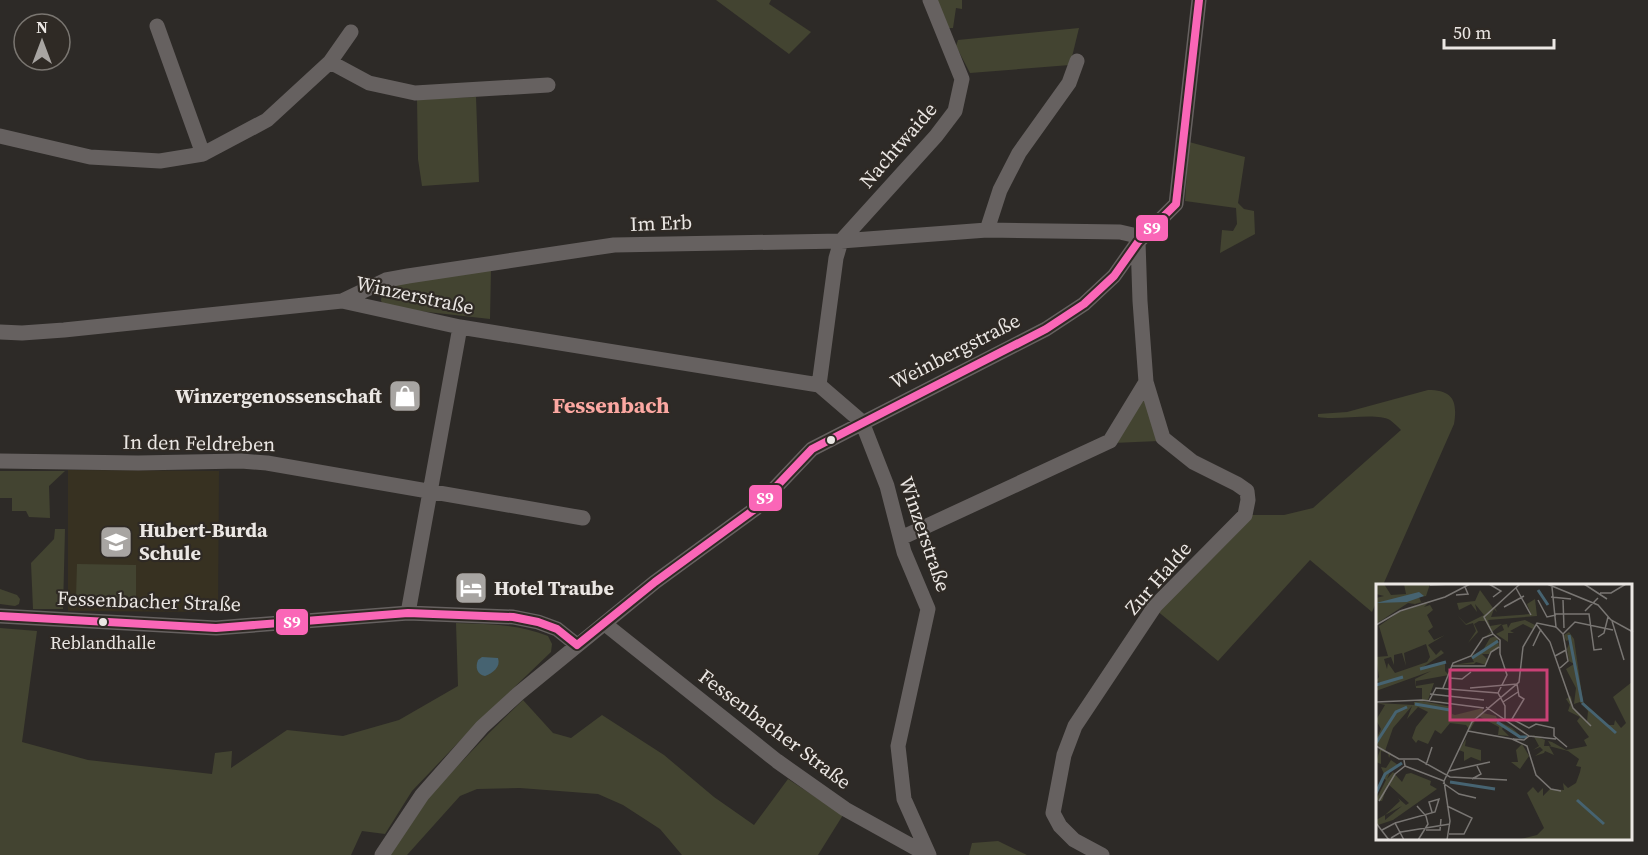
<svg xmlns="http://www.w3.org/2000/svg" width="1648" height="855" viewBox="0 0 1648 855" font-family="'Source Serif 4',serif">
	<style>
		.education { fill: #373121 }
		.green { fill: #434431 }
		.water { fill: #466371 }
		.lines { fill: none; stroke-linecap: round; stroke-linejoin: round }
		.minor { stroke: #666160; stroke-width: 15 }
		.bus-1-casing { stroke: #2f2a25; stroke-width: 12 }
		.bus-1 { stroke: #fa66b7; stroke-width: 8 }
		.bus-dot { fill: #ebe7e4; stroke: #2f2a25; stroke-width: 2 }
		.labels { text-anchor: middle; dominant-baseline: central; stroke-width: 4.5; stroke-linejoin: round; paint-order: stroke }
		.bus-label { font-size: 18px; fill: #ebe7e4; stroke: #2f2a25 }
		.street-label { font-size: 20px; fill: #ebe7e4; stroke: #2f2a25 }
		.poi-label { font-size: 20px; font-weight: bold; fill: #ebe7e4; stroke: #2f2a25; text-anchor: start }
		.quarter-label { font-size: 22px; font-weight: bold; fill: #fca8a2; stroke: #2f2a25 }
		.inset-river { fill: none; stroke: #466371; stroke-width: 3 }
		.inset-road { fill: none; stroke: #797673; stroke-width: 1.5 }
		.view { fill: #ca4176; fill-opacity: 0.15; stroke: #ca4176; stroke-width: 3 }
		.inset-edge { fill: none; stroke: #ebe7e4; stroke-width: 3 }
		.line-badge { stroke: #2f2a25; stroke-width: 2 }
		.badge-label { font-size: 16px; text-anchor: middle; font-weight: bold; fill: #fff }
	</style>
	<rect width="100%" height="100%" fill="#2d2a27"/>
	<path class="education" d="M68 470 219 471 218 612 68 611Z"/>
	<path class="green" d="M716 0H771L769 4 811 32 789 54Z
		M937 0H962V9L956 8 953 28H948Z
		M1079 28 1070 65 970 73 956 46 958 40Z
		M476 97 479 182 422 186 418 159 417 99Z
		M1189 142 1245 157 1238 203 1244 209 1254 211 1255 234 1220 253 1222 230 1233 231 1237 224 1236 208 1185 201Z
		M491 269 490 319 392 308 385 306 381 301 382 290 389 284Z
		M1428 390C1452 390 1458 400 1454 424L1383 585H1378V598L1372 612 1310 560 1218 661 1156 610 1251 515H1284L1313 508 1401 430C1398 427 1394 423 1390 420 1375 412 1338 421 1318 417V414L1347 412Z
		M1144 400 1159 441 1113 443 1140 402Z
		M0 471H65L49 486 50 518 29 517 26 511H12V498H0Z
		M55 529H65L63 609H33L31 563 54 539Z
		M77 564 136 565V599L76 598Z
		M0 589 17 595 20 599 19 604 15 606 0 604Z
		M456 623C488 624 518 624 548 636L552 644 551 652 473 727 412 791 385 834 362 831 351 855H0V628L37 631 22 742 88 760 212 774 215 753 232 751 231 768 287 730 343 736 399 720 458 686Z
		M523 700 553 733 571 738 602 715 664 755 714 797 754 825 788 779 843 815 818 855H682L660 829 623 805 598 794 520 788 477 789 460 796 407 855H387L427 798 489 733Z
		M998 841 1027 855H969L972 843Z"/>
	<path class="water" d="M482 657 498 658C501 667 493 673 485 676 477 675 475 667 478 660Z"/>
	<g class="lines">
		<path class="minor" d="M157 26 203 154
			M330 62 369 83 415 93 548 85
			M0 136 90 157 160 161 203 154 267 120 330 62 351 32
			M987 230 1000 190 1019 153 1069 83 1077 61
			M342 301 386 280 408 276 614 245 841 241 987 230 1120 232 1133 235 1138 242 1140 301 1146 382 1163 438 1193 462 1237 484 1247 491 1248 500 1245 515 1155 606 1075 726 1064 755 1053 813 1060 826 1074 840 1102 855
			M0 332 22 333 64 330 342 301 460 327 819 385 862 422 887 486 904 552 928 609 898 746 904 799 929 855
			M819 385 836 258 841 241 936 136 955 111 962 79 930 0
			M0 461 138 463 241 461 267 463 583 518
			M901 538 1110 441 1146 382
			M408 613 460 327
			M0 616 216 628 408 613 513 617 538 622 557 629 577 645
			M605 624 777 761 845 809 928 855
			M382 855 422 795 482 727 518 694 655 582 755 509 812 449 1046 329 1084 304 1114 276 1138 242 1176 204 1199 0"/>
		<g class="bus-1-casing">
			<path id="bus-1" d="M0 616 216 628 408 613 513 617 538 622 557 629 577 645
				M577 645 655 582 755 509 812 449 1046 329 1084 304 1114 276 1138 242 1176 204 1199 0"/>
		</g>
		<use href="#bus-1" class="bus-1"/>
	</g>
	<defs>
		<g id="shop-square" transform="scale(1.725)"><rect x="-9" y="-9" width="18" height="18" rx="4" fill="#a8a5a2" stroke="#2f2a25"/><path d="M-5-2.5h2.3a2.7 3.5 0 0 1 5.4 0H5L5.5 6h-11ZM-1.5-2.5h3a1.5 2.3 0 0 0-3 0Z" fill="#fff"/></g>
		<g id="school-square" transform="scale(1.725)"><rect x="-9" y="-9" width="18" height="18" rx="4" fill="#a8a5a2" stroke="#2f2a25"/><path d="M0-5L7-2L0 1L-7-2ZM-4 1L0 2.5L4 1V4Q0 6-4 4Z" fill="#fff"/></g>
		<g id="hotel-square" transform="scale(1.725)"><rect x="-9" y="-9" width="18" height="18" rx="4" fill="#a8a5a2" stroke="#2f2a25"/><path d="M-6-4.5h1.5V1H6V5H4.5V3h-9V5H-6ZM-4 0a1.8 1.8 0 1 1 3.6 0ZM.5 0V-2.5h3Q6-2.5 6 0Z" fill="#fff"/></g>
	</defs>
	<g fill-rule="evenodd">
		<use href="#shop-square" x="405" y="396"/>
		<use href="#school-square" x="116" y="542"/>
		<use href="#hotel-square" x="471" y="588"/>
	</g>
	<g class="bus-dot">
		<circle cx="831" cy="440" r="5"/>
		<circle cx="103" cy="622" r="5"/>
	</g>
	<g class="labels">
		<g class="bus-label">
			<text x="103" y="642">Reblandhalle</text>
		</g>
		<g class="street-label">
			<text transform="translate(898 145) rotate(-49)">Nachtwaide</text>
			<text transform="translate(661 223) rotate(-2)">Im Erb</text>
			<text transform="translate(415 295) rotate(12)">Winzerstraße</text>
			<text transform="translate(955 351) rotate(-27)">Weinbergstraße</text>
			<text transform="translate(199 443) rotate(1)">In den Feldreben</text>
			<text transform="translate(925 534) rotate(71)">Winzerstraße</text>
			<text transform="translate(1158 578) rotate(-49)">Zur Halde</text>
			<text transform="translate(149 601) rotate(2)">Fessenbacher Straße</text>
			<text transform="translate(775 729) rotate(37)">Fessenbacher Straße</text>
		</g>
		<g class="poi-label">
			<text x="382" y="396" text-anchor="end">Winzergenossenschaft</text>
			<text x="139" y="530">Hubert-Burda<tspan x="139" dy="23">Schule</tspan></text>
			<text x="494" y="588">Hotel Traube</text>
		</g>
		<g class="quarter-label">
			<text x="611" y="405">Fessenbach</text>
		</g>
	</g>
	<g transform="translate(1376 584)">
		<rect width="256" height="256" fill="#2d2a27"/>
		<path d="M0 0H8L15 11 30 10 28 0H54L50 12 43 13 45 18 50 17 39 20 32 19 0 40V14L8 12 0 10ZM104 6 117 24 126 19 119 24 121 28 118 25 115 33 155 30 151 20 159 15 161 32 112 36 114 42 126 40 102 59 116 47 109 37H103L98 40 102 48 92 59 100 47 97 39 90 41 81 31 90 40 108 31 99 20 101 28 95 20 83 26 81 19 99 17ZM52 19 48 23 54 21 57 26 51 31 57 43 52 47 58 56 69 51 52 61 60 71 65 66 68 69 44 85 69 77V87L73 91 40 97V102L58 99 52 116H46V104H40L39 95 55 87 0 107 4 98 0 97 3 93 0 73 12 72 3 42 23 28ZM50 60 54 73 51 78 19 89 12 79 11 85 8 75 15 73 18 81V71L26 69 30 82 28 69ZM149 36 159 41 157 45 147 40 134 47 138 49H132V58L120 50 128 46 126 41 131 40 132 44 135 39ZM193 48 198 55 207 118 232 141H238L239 136 245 144 250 139 237 113 256 98V256H141L161 251 168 244 151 209 157 203 162 209 167 204V212L174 205 188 206 187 199 192 204 200 199 204 188 205 183 200 182 203 175 192 167 173 162 178 171 169 167 168 169 159 172 167 166 164 163 157 166 163 162 157 151 169 156 168 162H175L172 157 176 158 190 166 211 162 208 156 213 153 201 137 204 133 192 127 194 121 190 115 195 112 197 124 211 138 212 127 204 118 198 120 200 104 190 85 198 80 193 77 191 65 195 55 190 57 188 51ZM114 54 121 52 123 62 113 70H106L111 75 110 81 100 78 98 80 76 81 98 78 95 72 107 66ZM46 117 76 123V130L79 131 107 124V129L120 132 122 137 136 144 147 154 128 142 126 145 133 152 122 151 123 143 102 132 94 146 90 141 74 139 65 150 59 146 52 160 42 156 40 159 36 154 40 143 52 128 42 123 31 135 36 122 17 144 9 167 15 169 13 174 12 169 5 167V180L0 178 4 166 0 155 5 145 0 136 9 121 1 119 38 121V118ZM90 155 89 162 105 166V177L95 173 88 177V168L83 166ZM146 160 153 172 144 185 135 178H142L140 166ZM15 176 22 181 15 185 11 195 17 188 26 198 30 190 35 189 55 197 54 201 61 205 17 236 2 241 0 236 9 231V236L26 222 9 231 24 217 22 214 30 221 33 219 12 200 6 217 0 216 10 196 7 194 0 210 8 190 5 183 10 184Z" fill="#434431" fill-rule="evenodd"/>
		<path d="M43 8 48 12 31 18 0 19Z" fill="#466371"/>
		<path class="inset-river" d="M162 6 172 21M193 51 206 118M96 74 122 57M44 85 70 78M0 101 27 93M206 119 240 149M39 120 74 126M121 138 144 153H151M0 159 20 128 31 123M74 198 119 205M0 209 9 190 26 179M201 216 228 240"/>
		<path class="inset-road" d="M113 0 125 7 117 13M171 0 222 21 235 36 257 48M208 0 231 15M54 1 75 0M176 3 180 43M140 4 155 31M224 9H235L250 0M80 11 92 10 89 3M175 13 195 15M162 16 171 33 180 31M187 16 188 44M128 23 148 12M209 27 222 14M179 30H213L218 66 226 65M236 37 248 76M160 40 174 58 197 124 215 142M0 41 24 27 69 13 94 0M180 43 187 50 199 38 237 46M117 50 108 33 144 0M222 53 228 49 232 33M157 62 165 45M179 72 190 66 187 50M75 82H109L115 68 123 63M184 84 192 77 190 67M73 94 86 95 95 88M67 104 77 79 95 72 107 54 117 50 124 56V70L131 91 122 109M94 104 141 100 143 112 148 115 136 135 153 144 160 140 178 144V152L191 163M54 110 108 116M53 117 60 104 122 109 129 122V136M0 118 46 116 108 124M127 118 142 108M110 123 153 152 148 156 137 155M92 147 136 155 151 162 160 191 175 205 185 207M153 152 180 155M0 162 23 175H42L74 193 131 196M50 181 56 163M29 182 68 197M73 187 114 178M96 195 105 190 101 182M67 199 83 210 100 214M3 217 19 190 29 182 28 176M41 222 50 232 52 240 42 256M71 222 96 234 88 250H73M0 239 13 256M19 239 59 228 63 215 53 218 56 228M6 246 19 239 28 256M50 246H64L65 235M15 254 25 248 74 240M71 256 74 237 68 197 96 138 143 98 147 63 161 39 180 43"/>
		<path class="view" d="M74 86H171V136H74Z"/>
		<rect width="256" height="256" class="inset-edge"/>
	</g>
	<g class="line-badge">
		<rect x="1135" y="214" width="34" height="28" rx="6" fill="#fa66b7"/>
		<rect x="748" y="484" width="35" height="28" rx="6" fill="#fa66b7"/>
		<rect x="275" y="608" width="34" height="28" rx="6" fill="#fa66b7"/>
	</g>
	<g class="badge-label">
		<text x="1152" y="234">S9</text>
		<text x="765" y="504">S9</text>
		<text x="292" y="628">S9</text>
	</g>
	<g transform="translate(42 42)"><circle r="28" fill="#2f2a25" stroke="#7a7671" stroke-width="1.5"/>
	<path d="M0-4.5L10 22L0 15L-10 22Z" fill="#a8a5a2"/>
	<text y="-9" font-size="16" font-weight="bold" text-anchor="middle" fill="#ebe7e4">N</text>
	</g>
	<path d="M1444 39v9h110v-9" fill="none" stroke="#ebe7e4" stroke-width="3"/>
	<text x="1453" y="39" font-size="18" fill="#ebe7e4" stroke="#2f2a25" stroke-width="4.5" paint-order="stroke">50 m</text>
</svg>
